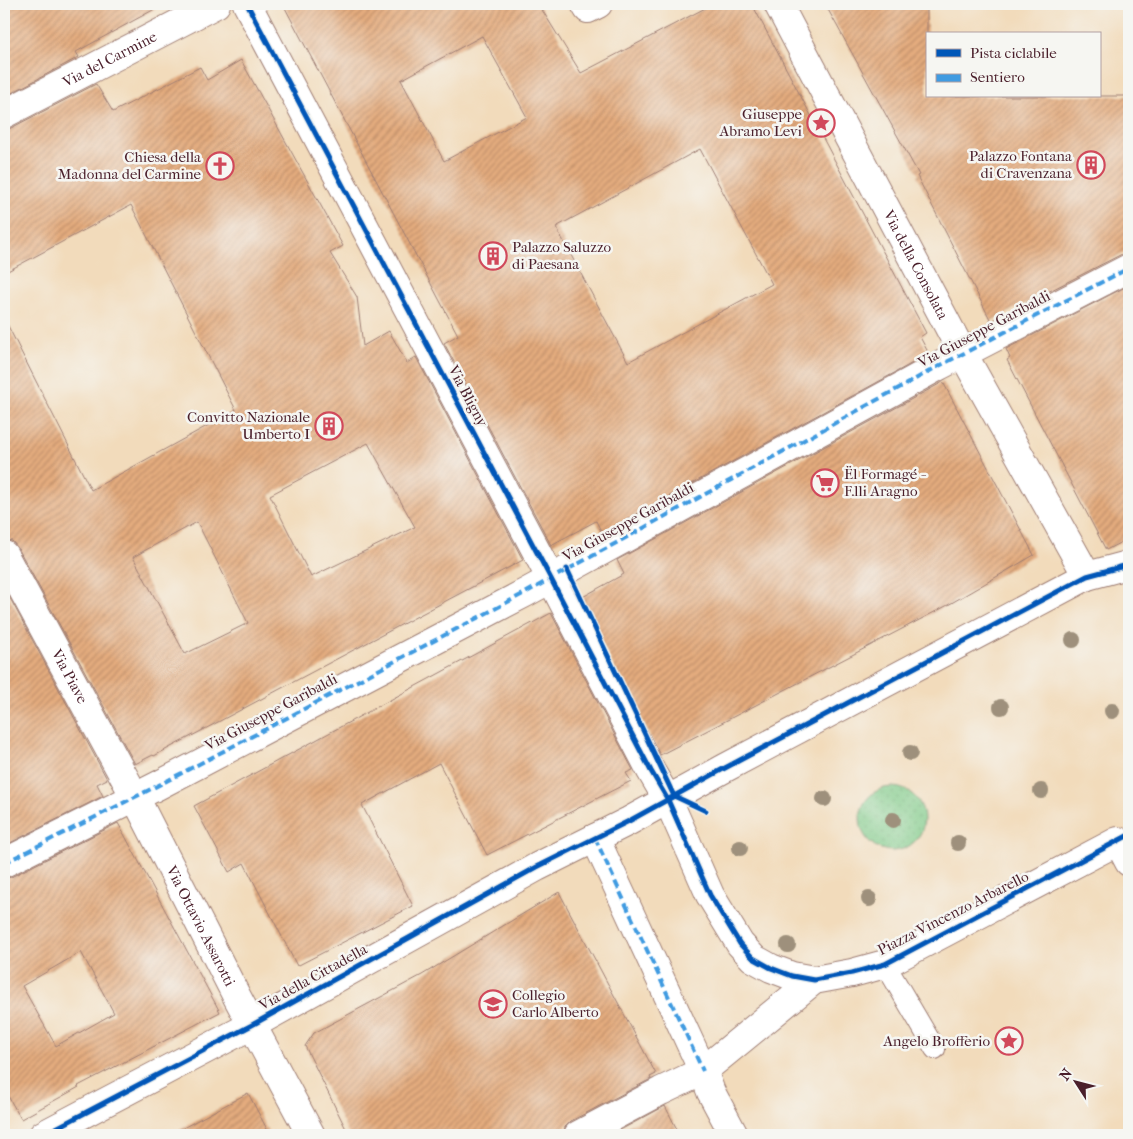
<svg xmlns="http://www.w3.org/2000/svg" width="1133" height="1139" viewBox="0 0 1133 1139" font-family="'IM FELL French Canon',serif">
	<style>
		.grass { fill: url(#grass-dots); stroke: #65745a }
		.building { fill: url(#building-hatch); fill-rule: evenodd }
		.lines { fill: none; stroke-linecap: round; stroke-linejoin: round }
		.service-casing { stroke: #9e7d73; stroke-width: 22 }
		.pedestrian-casing { stroke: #9e7d73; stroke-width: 30 }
		.minor-casing { stroke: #9e7d73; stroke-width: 30 }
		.tertiary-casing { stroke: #9e7d73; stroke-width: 30 }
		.service { stroke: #fff; stroke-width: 20 }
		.pedestrian { stroke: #fff; stroke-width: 28 }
		.minor { stroke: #fff; stroke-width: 28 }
		.tertiary { stroke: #fff; stroke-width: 28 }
		.quiet { stroke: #409be1; stroke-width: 4; stroke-dasharray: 8 4; stroke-linecap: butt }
		.cycleway-casing { stroke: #f6f6f2; stroke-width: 8 }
		.cycleway { stroke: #0057b8; stroke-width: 5 }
		.tree { fill: #9e907b }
		.labels { text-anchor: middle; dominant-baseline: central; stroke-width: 5; stroke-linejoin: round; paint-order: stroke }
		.street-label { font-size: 15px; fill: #4a1f2b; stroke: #f6f6f2 }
		.poi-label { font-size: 15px; fill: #4a1f2b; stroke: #f6f6f2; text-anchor: end }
	</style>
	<defs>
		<pattern id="grass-dots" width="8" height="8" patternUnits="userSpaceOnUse" patternTransform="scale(1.25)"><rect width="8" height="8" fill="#80ca88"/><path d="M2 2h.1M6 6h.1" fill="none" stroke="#70ad76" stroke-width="1.8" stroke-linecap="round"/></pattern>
		<pattern id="building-hatch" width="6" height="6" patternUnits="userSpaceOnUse" patternTransform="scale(1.25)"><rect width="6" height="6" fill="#e4ac7e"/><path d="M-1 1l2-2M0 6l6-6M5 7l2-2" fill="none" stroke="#bb8b67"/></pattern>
	</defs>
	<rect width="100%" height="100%" fill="#f6f6f2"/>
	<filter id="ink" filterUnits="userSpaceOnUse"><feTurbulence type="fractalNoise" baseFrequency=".02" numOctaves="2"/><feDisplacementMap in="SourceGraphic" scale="10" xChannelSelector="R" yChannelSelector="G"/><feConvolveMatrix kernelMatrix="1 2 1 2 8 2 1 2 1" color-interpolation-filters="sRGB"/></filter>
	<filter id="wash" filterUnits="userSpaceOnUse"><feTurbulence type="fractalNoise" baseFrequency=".0096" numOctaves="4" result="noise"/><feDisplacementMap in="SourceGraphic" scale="20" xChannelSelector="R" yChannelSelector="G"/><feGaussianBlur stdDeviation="1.12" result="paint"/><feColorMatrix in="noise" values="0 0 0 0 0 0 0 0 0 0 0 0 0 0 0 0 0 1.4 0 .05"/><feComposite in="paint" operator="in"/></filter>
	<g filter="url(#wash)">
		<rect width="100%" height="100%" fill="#f2dbbb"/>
		<path class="grass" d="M860 819a32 32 0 1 1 64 0a32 32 0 1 1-64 0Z"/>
		<g id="blocks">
			<path class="building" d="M4 4H164L76 52 79 57 4 97Z
				M283 4H541L539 5 581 73 713 4H752L926 333 920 337 929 354 602 533 596 521 551 545 444 343 458 335ZM482 36 527 117 444 161 401 80ZM700 149 772 284 628 362 556 227Z
				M825 4H927V96H1129V252L1122 254 991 321 917 176 919 175Z
				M241 60 343 246 330 253 357 297 363 346 389 331 407 363 416 357 523 560 154 756 153 755 135 764 18 548 12 541 4 539V318L91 490 236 410 131 205 4 273V130L11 128 96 84 113 112 200 67 207 80ZM368 443 415 527 311 577 270 495ZM197 522 248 623 185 654 133 557Z
				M1129 285V538L1106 550 1007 360 1010 358 1006 349Z
				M943 382 1034 555 948 605 660 755 579 599 624 574 617 560Z
				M4 587 107 779 97 784 103 796 4 846Z
				M551 613 633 770 626 773 631 781 487 855 439 763 362 805 413 906 297 966 244 863 229 872 194 806Z
				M118 823 220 1012 78 1086 79 1087 21 1119 4 1089V879L11 877ZM81 952 114 1013 56 1046 22 986Z
				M559 892 656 1074 650 1077 651 1079 571 1121 565 1127 563 1135H349L305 1046 314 1033 422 975Z
				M248 1093 270 1135H170Z
				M665 1106 680 1135H611Z"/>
		</g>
	</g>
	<g filter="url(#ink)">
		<use href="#blocks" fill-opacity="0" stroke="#9e7d73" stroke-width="1"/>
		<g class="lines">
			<g class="service-casing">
				<path id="service" d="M885 964 935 1049"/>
			</g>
			<g class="pedestrian-casing">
				<path id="pedestrian" d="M595 838 703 1071
					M4 863 157 786 525 593 939 366 1129 268"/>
			</g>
			<g class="minor-casing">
				<g id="minor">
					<path d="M585 4 588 9 598 4"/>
					<path id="s1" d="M4 114 216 4"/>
					<path id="s2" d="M4 555 135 797 237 997 311 1135"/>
					<path d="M703 1071 711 1092 734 1135"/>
					<path d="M43 1135 252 1025 537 867 629 821 725 768 1087 576"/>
					<path d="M578 1135 661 1091 703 1071 814 980"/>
				</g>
			</g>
			<g class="tertiary-casing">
				<g id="tertiary">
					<path d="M247 4 551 579 651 771 668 800 710 895 740 944 753 958 771 968 792 976 814 980 852 973 885 964 1118 841 1129 862"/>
					<path id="s3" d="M778 4 963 354 1087 576 1124 566 1129 568"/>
				</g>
			</g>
			<use href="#service" class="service"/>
			<use href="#pedestrian" class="pedestrian"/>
			<use href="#minor" class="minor"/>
			<use href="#tertiary" class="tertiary"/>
			<path class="quiet" d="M595 838 703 1071
				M4 863 157 786 525 593 939 366 1129 268"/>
			<g class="cycleway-casing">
				<path id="cycleway" d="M247 4 551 579 651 771 668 800 710 895 740 944 753 958 771 968 792 976 814 980 852 973 885 964 1129 835
					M567 569 674 796 706 811
					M43 1135 252 1025 537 867 629 821 725 768 1087 576 1124 566 1129 568"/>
			</g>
			<use href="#cycleway" class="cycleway"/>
		</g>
		<g class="tree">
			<circle cx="1073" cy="640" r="8"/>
			<circle cx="1001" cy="707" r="8"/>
			<circle cx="1112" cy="711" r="8"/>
			<circle cx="910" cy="753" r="8"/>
			<circle cx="1041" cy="791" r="8"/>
			<circle cx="824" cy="799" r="8"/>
			<circle cx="893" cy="820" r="8"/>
			<circle cx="958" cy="843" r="8"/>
			<circle cx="740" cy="848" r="8"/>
			<circle cx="869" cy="899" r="8"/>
			<circle cx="788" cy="945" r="8"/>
		</g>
	</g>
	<defs>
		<g id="sight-ring" transform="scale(1.4375)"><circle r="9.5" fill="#f6f6f2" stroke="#d1495b" stroke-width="1.5"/><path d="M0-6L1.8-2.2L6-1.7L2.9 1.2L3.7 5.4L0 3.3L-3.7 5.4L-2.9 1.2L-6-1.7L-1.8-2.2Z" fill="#d1495b"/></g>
		<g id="building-ring" transform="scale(1.4375)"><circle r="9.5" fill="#f6f6f2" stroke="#d1495b" stroke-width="1.5"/><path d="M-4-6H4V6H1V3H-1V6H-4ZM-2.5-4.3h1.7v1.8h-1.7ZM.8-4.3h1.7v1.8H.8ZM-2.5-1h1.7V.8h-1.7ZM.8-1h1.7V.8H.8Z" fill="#d1495b"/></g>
		<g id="church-ring" transform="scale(1.4375)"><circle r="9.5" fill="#f6f6f2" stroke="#d1495b" stroke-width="1.5"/><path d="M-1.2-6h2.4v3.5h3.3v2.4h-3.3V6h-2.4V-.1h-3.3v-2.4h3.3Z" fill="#d1495b"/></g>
		<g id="supermarket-ring" transform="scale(1.4375)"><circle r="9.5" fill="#f6f6f2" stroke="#d1495b" stroke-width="1.5"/><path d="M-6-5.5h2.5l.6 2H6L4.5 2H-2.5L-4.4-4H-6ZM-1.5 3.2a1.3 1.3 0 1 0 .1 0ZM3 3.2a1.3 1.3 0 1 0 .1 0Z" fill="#d1495b"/></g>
		<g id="university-ring" transform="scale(1.4375)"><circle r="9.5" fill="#f6f6f2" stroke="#d1495b" stroke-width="1.5"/><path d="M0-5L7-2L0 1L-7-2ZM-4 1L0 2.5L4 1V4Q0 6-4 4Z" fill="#d1495b"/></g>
	</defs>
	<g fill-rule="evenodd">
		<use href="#sight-ring" x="821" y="123"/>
		<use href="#building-ring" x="1091" y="165"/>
		<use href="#church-ring" x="220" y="166"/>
		<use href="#building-ring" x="493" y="256"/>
		<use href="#building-ring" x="329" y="426"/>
		<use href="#supermarket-ring" x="825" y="483"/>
		<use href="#university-ring" x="493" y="1004"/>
		<use href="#sight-ring" x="1009" y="1041"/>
	</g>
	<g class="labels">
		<g class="street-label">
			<text stroke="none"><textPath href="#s1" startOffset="119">Via del Carmine</textPath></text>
			<text stroke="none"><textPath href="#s3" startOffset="295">Via della Consolata</textPath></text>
			<text transform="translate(984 329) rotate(-28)">Via Giuseppe Garibaldi</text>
			<text transform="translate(468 396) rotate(62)">Via Bligny</text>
			<text transform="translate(628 522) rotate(-29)">Via Giuseppe Garibaldi</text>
			<text stroke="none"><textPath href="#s2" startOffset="138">Via Piave</textPath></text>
			<text transform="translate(271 712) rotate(-28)">Via Giuseppe Garibaldi</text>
			<text transform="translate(953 913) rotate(-27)">Piazza Vincenzo Arbarello</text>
			<text stroke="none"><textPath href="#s2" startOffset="420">Via Ottavio Assarotti</textPath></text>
			<text transform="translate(313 977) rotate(-29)">Via della Cittadella</text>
		</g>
		<g class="poi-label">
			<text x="802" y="114">Giuseppe<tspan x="802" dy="17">Abramo Levi</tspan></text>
			<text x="1072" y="156">Palazzo Fontana<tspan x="1072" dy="17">di Cravenzana</tspan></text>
			<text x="201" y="157">Chiesa della<tspan x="201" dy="17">Madonna del Carmine</tspan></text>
			<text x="512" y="247" text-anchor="start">Palazzo Saluzzo<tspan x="512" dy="17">di Paesana</tspan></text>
			<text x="310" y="417">Convitto Nazionale<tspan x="310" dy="17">Umberto I</tspan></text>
			<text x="844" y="474" text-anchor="start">Ël Formagé -<tspan x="844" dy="17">F.lli Aragno</tspan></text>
			<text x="512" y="995" text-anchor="start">Collegio<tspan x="512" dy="17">Carlo Alberto</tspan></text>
			<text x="990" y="1041">Angelo Brofferio</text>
		</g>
	</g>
	<rect width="1133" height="1139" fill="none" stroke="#f6f6f2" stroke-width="20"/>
	<rect x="926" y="32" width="175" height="65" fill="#f6f6f2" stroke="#b1a0a2"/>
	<rect x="936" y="49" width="25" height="8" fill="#0057b8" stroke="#b1a0a2"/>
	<text x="970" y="58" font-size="15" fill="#4a1f2b">Pista ciclabile</text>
	<rect x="936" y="74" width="25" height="8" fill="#409be1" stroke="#b1a0a2"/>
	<text x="970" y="82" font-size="15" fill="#4a1f2b">Sentiero</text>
	<g transform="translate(1076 1082) rotate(306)" stroke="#f6f6f2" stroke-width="4" paint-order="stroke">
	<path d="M0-4L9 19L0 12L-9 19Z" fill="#4a1f2b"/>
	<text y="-8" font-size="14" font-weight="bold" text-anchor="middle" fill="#4a1f2b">N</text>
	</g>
</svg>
